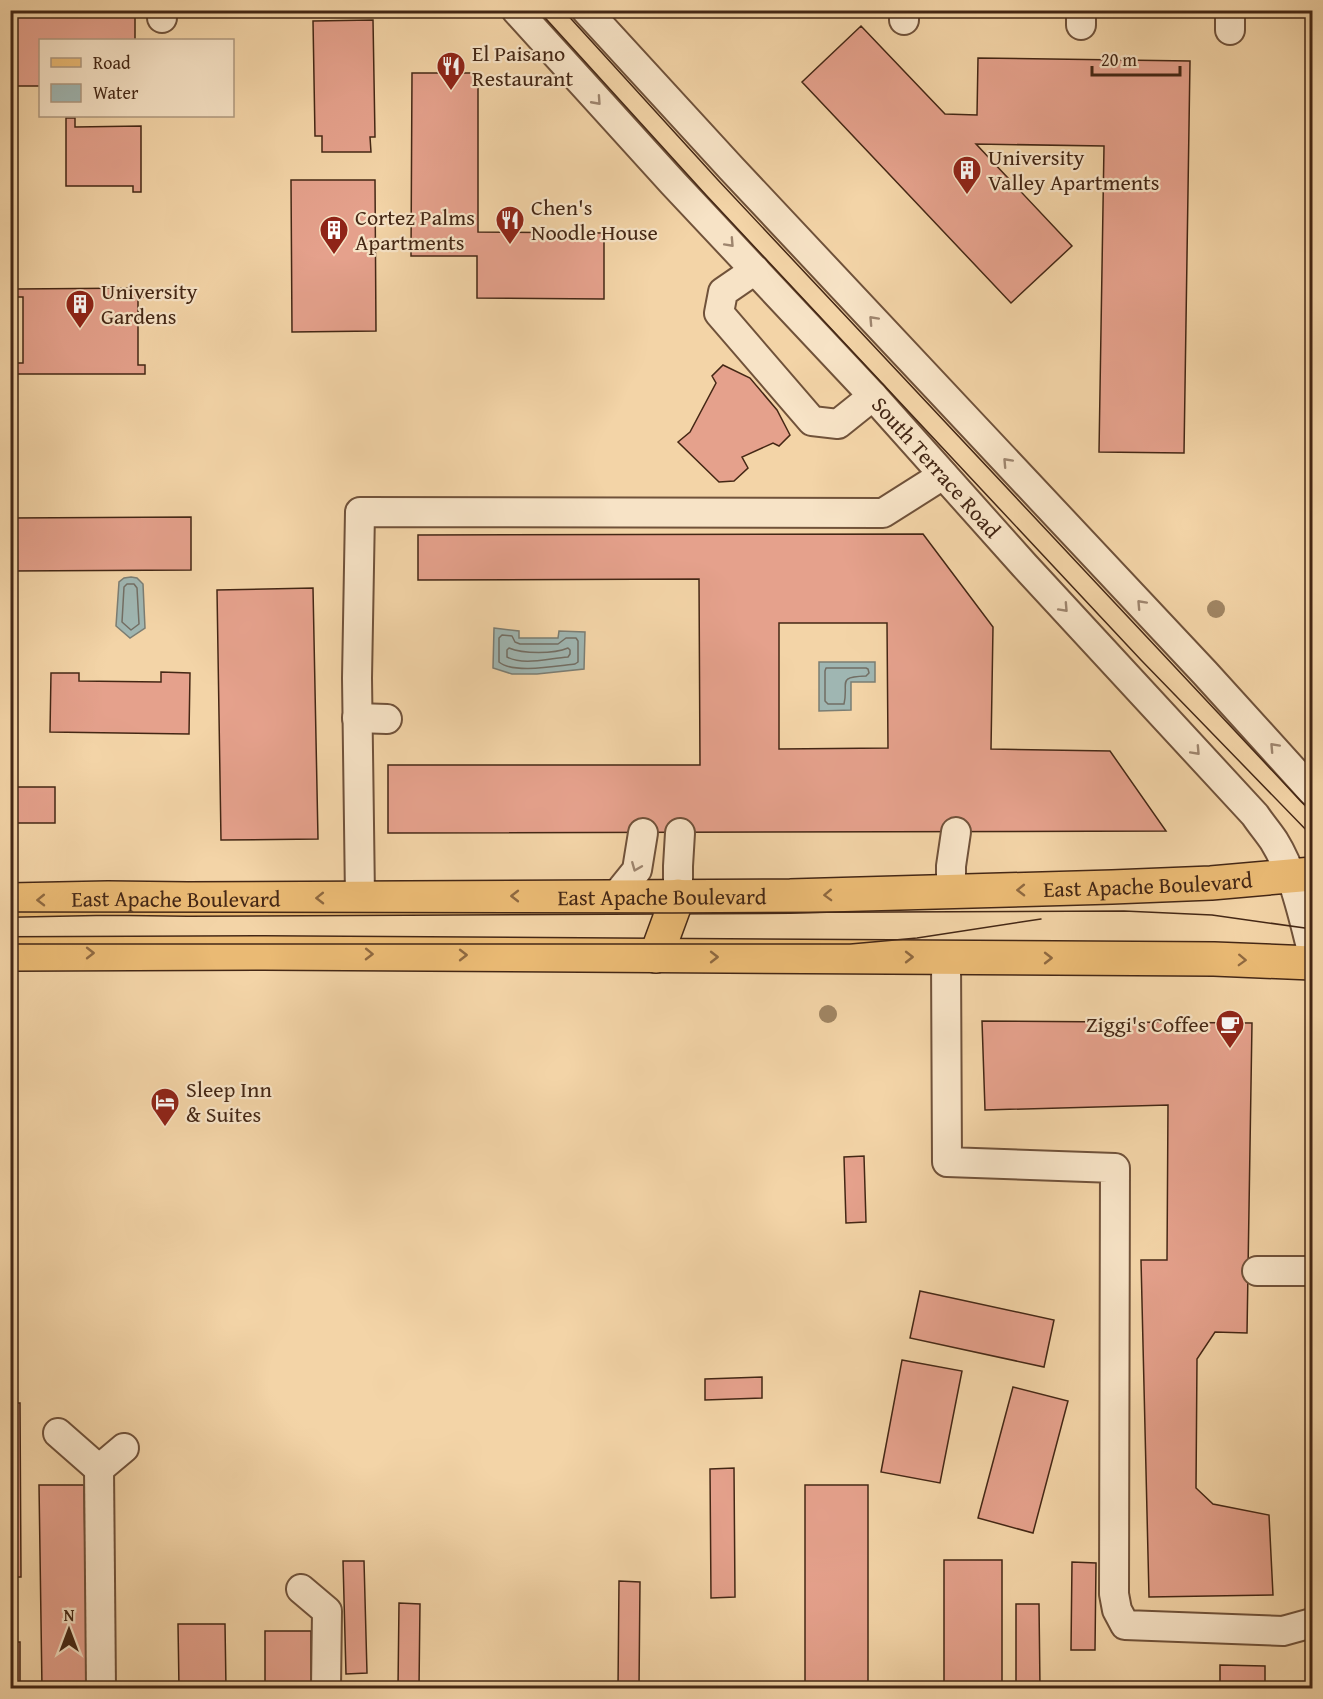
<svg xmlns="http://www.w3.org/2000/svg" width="1323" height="1699" viewBox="0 0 1323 1699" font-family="'Gentium Book Plus',serif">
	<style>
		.water { fill: #9fb6b2; stroke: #7b7d73; stroke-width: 1.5 }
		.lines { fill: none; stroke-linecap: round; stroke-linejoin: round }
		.shore { stroke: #726e64; stroke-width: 1.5 }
		.building { fill: #e5a18c; stroke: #442715; stroke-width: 1.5; fill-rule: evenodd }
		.minor-casing { stroke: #70523a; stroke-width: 32 }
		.major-casing { stroke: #442715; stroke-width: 36 }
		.minor { stroke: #f7e3c6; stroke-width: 28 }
		.major { stroke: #eaba74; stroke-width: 33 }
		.tram { stroke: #442715; stroke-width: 1.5 }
		.tree { fill: #a08563 }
		.oneway { stroke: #9e856e }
		.oneway2 { stroke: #8f6940 }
		.labels { text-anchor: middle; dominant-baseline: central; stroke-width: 4.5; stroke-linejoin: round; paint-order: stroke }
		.poi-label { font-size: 22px; fill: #442715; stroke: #f7e3c6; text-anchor: start }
		.street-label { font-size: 22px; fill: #442715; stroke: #f7e3c6 }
	</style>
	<rect width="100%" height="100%" fill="#f3d4a7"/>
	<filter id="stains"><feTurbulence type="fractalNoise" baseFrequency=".00333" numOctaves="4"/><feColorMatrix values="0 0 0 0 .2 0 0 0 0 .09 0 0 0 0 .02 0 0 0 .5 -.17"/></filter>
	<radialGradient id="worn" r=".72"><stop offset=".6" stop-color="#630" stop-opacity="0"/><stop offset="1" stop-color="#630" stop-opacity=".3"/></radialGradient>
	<path class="water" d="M131 577 137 578 143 584 145 628 130 638 116 626 119 582 124 578Z
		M494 628 519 631V638H558L559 631 585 632 584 669 537 674H512L493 668Z
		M819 662H875V682H851V710L819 711Z"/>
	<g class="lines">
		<path class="shore" d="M127 584H134L137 588 139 624 131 630 122 622 124 587Z
			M502 635 512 636 515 642 520 644H558L566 638H576L578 641V662L575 664C556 666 513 674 499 662V638Z
			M509 648C523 654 554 654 568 648L570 650V654L568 657C549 658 524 666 507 657V650Z
			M826 668H866L868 669 869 673 866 676C836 677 849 682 844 704H828L825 701V671Z"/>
	</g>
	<path class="building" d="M10 10H135V40H40V86H10Z
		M373 20 375 137H370L371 152H322V136H315L313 21Z
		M861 26 945 114 977 115 978 58 1190 61 1184 453 1099 452 1104 146 976 144 1072 246 1011 303 802 82Z
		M412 73H478V232L604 233V299L477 298V256H411Z
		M66 118H75V127L141 126V192H133V186H66Z
		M291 180H375L376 331 292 332Z
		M144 288V297H138V365H145V374H16V363H23V297H15V289Z
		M723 365 750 378 777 410 790 435 779 446 773 443 742 457 748 468 734 481 719 482 678 442 690 432 716 383 712 376Z
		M191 517V570L10 571V518Z
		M923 534 993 627 991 749 1110 751 1166 831 388 833V765H700L699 579 418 580V535ZM779 623H887L888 748 779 749Z
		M313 588 318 839 221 840 217 590Z
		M161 672 190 673 189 734 50 732 51 673H79V681L161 682Z
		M10 787H55V823H10Z
		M982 1021 1252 1023 1247 1333 1215 1332 1197 1359 1196 1488 1213 1504 1269 1515 1273 1595 1149 1597 1141 1260H1167L1168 1105 985 1110Z
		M864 1156 866 1222 846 1223 844 1157Z
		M920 1291 1054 1320 1044 1367 910 1338Z
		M902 1360 962 1371 940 1483 881 1472Z
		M762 1377V1398L705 1400V1379Z
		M1013 1387 1068 1401 1033 1533 978 1518Z
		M10 1403H20L21 1577H10Z
		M734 1468 735 1597 711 1598 710 1469Z
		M39 1485H84L87 1688H42Z
		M805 1485H868V1688H805Z
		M944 1560H1002V1688H944Z
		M343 1561H364L367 1673 346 1674Z
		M1072 1562 1096 1563 1095 1650H1071Z
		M619 1581 640 1582 639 1688H618Z
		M399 1603 420 1604 419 1688H398Z
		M1016 1604H1039L1040 1688H1016Z
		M178 1624H225L226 1688H179Z
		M265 1631H311V1688H265Z
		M10 1642H20V1688H10Z
		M1220 1665 1265 1666V1688H1220Z"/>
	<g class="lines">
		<g class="minor-casing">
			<g id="minor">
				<path d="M162 10V18"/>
				<path id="s1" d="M516 10 673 183 873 396 1024 565 1255 815C1261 824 1268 832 1274 841 1294 873 1303 916 1312 951"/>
				<path d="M586 10 731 168 1205 673 1312 791"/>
				<path d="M1230 10V30"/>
				<path d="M904 20V10"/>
				<path d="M1081 25V10"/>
				<path d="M755 270 723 292 719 313 812 421 838 424 873 396"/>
				<path d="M357 718 387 719"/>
				<path d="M951 891V866L956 832"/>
				<path d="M616 896 637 870 643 833"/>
				<path d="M678 896V866L680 833"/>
				<path d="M360 897 357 678 360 512 883 513 943 475"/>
				<path d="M946 957 947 1162 1115 1168 1114 1594 1117 1610 1125 1625 1283 1631 1312 1623"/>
				<path d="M1257 1271H1312"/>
				<path d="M58 1433 99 1469 124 1448"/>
				<path d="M99 1469 101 1688"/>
				<path d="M301 1589 327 1611 326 1688"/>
			</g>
		</g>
		<g class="major-casing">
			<g id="major">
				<path id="s2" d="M10 900 108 898 188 899 790 896 1112 887 1211 883 1312 874"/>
				<path d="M10 954 265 953 1214 959 1312 963"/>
				<path d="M656 956 678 896"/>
			</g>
		</g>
		<use href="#minor" class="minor"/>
		<use href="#major" class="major"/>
		<path class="tram" d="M538 10 706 195 1141 660 1312 836
			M563 10 718 180 1312 813
			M10 912 672 913 1124 911 1212 915 1312 929
			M10 944H850L917 938 1041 919"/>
	</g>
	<g class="tree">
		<circle cx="1216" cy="609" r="9"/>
		<circle cx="828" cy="1014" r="9"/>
	</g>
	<defs><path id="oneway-chevron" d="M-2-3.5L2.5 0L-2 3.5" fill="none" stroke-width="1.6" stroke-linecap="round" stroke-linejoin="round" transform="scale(1.5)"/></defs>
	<g class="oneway">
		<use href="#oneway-chevron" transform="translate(597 101) rotate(48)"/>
		<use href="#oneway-chevron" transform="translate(730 243) rotate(47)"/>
		<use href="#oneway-chevron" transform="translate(873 320) rotate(-133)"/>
		<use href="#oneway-chevron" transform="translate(1007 462) rotate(-133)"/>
		<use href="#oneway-chevron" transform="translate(1141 604) rotate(-133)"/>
		<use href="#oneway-chevron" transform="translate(1064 608) rotate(47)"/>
		<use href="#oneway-chevron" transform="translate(1274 747) rotate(-133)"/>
		<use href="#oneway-chevron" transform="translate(1196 751) rotate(47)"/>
		<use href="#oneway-chevron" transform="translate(636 867) rotate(112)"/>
	</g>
	<g class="oneway2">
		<use href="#oneway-chevron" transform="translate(1021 890) rotate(179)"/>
		<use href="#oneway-chevron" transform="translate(828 895) rotate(178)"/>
		<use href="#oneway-chevron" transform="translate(515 896) rotate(180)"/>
		<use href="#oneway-chevron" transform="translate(320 898) rotate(179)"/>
		<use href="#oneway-chevron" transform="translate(41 900) rotate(179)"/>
		<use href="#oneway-chevron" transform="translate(90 953)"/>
		<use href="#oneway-chevron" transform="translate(369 954) rotate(1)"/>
		<use href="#oneway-chevron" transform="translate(463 955)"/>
		<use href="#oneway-chevron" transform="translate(714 957)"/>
		<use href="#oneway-chevron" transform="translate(909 957)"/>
		<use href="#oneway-chevron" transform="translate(1048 958)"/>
		<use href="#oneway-chevron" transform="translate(1242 960) rotate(2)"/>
	</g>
	<defs>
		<g id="restaurant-pin" transform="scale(1.5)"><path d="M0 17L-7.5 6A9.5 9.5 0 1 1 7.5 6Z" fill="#8f2418" stroke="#f7e3c6"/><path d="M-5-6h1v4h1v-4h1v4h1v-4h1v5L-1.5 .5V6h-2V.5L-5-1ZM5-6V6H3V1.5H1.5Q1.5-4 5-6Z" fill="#fff"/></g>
		<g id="building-pin" transform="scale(1.5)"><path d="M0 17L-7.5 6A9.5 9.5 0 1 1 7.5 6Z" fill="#8f2418" stroke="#f7e3c6"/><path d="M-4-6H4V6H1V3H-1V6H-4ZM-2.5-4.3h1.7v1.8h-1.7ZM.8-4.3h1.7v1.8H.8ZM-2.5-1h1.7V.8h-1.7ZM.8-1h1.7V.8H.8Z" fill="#fff"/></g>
		<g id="cafe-pin" transform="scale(1.5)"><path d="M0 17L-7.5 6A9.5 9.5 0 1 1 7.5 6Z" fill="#8f2418" stroke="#f7e3c6"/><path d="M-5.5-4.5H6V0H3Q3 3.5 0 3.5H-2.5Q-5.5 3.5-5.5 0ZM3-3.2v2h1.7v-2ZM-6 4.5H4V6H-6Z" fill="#fff"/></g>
		<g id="hotel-pin" transform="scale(1.5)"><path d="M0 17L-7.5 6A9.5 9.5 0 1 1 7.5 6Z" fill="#8f2418" stroke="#f7e3c6"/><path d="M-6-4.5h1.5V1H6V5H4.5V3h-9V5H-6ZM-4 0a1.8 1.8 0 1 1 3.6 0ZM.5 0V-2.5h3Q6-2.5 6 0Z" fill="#fff"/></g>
	</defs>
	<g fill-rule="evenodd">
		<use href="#restaurant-pin" x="451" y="66"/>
		<use href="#building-pin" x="967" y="170"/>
		<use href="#restaurant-pin" x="510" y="220"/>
		<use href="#building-pin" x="334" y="230"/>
		<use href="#building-pin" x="80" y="304"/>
		<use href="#cafe-pin" x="1230" y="1024"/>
		<use href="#hotel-pin" x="165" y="1102"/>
	</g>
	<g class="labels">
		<g class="poi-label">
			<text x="472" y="53">El Paisano<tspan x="472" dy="25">Restaurant</tspan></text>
			<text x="988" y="157">University<tspan x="988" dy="25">Valley Apartments</tspan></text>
			<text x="531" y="207">Chen's<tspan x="531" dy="25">Noodle House</tspan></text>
			<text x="355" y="217">Cortez Palms<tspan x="355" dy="25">Apartments</tspan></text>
			<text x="101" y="291">University<tspan x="101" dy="25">Gardens</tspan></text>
			<text x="1209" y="1024" text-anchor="end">Ziggi's Coffee</text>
			<text x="186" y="1089">Sleep Inn<tspan x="186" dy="25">&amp; Suites</tspan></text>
		</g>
		<g class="street-label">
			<text stroke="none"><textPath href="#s1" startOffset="621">South Terrace Road</textPath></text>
			<text stroke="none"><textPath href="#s2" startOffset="1138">East Apache Boulevard</textPath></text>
			<text stroke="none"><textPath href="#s2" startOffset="652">East Apache Boulevard</textPath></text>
			<text stroke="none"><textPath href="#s2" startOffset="166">East Apache Boulevard</textPath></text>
		</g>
	</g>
	<rect width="1323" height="1699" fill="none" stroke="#f3d4a7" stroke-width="36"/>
	<rect x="12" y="12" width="1299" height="1675" fill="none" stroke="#442715" stroke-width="3"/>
	<rect x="18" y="18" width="1287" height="1663" fill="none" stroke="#442715" stroke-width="1.5"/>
	<rect x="39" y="39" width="195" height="78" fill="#f7e3c6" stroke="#af987f" stroke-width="1.5"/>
	<rect x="51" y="58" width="30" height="9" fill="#eaba74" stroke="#af987f" stroke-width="1.5"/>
	<text x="93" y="69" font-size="18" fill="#442715">Road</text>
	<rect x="51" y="84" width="30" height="18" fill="#9fb6b2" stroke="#af987f" stroke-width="1.5"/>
	<text x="93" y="99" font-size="18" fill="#442715">Water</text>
	<g transform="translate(69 1630)" stroke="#f7e3c6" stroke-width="4.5" paint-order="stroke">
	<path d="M0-4.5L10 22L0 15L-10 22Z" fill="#442715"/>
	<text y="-9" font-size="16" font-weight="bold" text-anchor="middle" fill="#442715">N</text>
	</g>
	<path d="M1092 66v9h88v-9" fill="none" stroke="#442715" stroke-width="3"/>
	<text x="1101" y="66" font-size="18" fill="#442715" stroke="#f7e3c6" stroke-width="4.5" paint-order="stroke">20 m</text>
	<rect width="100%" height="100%" filter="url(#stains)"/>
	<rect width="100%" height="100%" fill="url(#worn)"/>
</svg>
